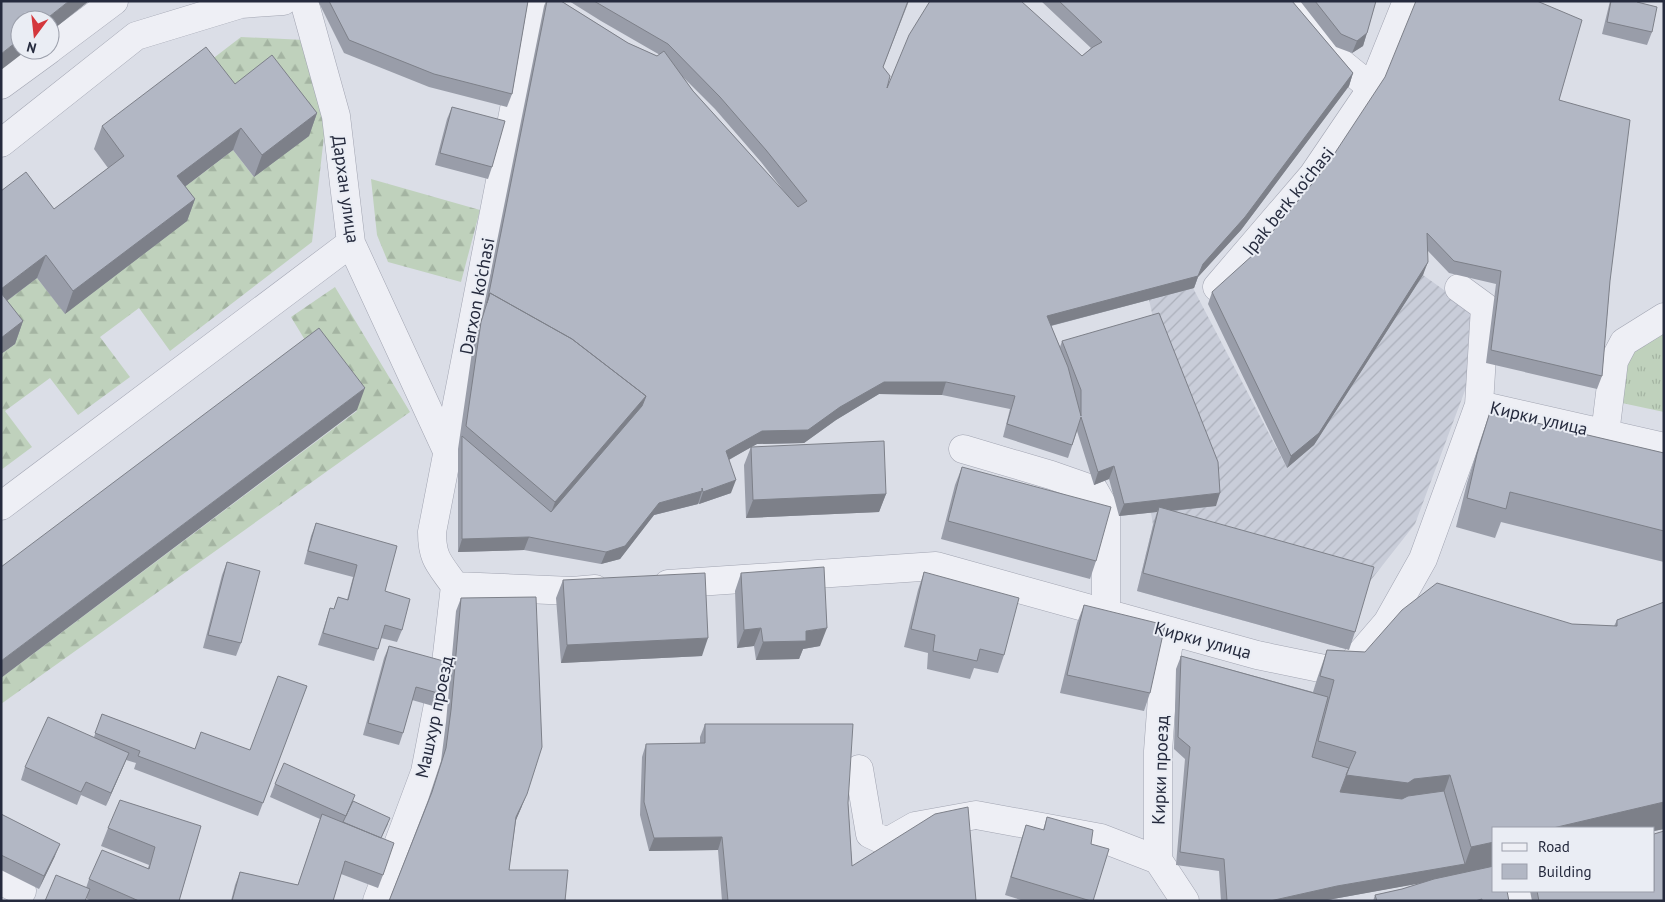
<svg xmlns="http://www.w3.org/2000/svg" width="1665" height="902" viewBox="0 0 1665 902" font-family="'PT Sans',sans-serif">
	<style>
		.industrial { fill: url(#industrial-furrows) }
		.forest { fill: url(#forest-firs) }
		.park { fill: url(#park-tufts) }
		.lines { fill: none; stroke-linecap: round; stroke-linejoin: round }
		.minor-casing { stroke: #a1a4b1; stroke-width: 29 }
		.minor { stroke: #eeeff5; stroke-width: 28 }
		.wall { fill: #999da9; fill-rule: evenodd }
		.shaded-wall { fill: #7d8089 }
		.building { fill: #b2b7c4; stroke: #7d8089 }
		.labels { text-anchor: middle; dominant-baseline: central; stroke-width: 4; stroke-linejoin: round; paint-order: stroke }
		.street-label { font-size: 18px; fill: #252a3d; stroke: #eaedf4 }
	</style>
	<defs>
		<pattern id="industrial-furrows" width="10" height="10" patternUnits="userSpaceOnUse" patternTransform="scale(1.25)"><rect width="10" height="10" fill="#c9cdd9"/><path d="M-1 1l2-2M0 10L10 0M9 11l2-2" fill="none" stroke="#acb0bb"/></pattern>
		<pattern id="forest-firs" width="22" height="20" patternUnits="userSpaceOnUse" patternTransform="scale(1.25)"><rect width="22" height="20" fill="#bfd1bc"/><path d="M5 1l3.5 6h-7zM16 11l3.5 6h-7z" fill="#a4b4a2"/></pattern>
		<pattern id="park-tufts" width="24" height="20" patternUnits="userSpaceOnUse" patternTransform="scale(1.25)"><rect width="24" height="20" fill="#bfd1bc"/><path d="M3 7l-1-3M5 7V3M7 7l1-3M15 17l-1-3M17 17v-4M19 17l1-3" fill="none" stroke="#a4b4a2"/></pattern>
	</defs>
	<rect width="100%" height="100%" fill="#dbdee7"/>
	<path class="industrial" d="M1423 275 1480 316 1467 385 1415 524 1367 585 1349 650 1137 591 1153 525 1151 513 1216 506 1155 326 1149 300 1193 288 1287 468 1314 445Z"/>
	<path class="forest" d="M241 37 305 40 330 83 312 242 170 351 139 308 100 337 130 377 78 415 50 378 5 411 32 447 1 470V354L15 344 1 305 37 278 65 313 169 199 233 150 254 177 226 107 198 70Z
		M371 179 480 210 461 282 388 262 377 235Z
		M335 287 410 412 1 704V678L357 411 311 350 291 317Z"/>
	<path class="park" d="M1664 327V412L1622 403 1628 347Z"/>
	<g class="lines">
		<g class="minor-casing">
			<path id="minor" d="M304 1 336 116 351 243 447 451
				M1287 1 1325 50 1372 88
				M50 49 114 1
				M1 85 49 50
				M1 143 136 36 241 4 283 1
				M1217 287 1313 175 1372 88 1407 1
				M1459 288 1485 307 1479 405
				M1605 434 1614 361 1624 342 1664 317
				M963 449 1051 475 1094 490 1106 511V613
				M1 506 351 243
				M668 584 936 566 1257 655 1344 673 1387 623 1423 559 1479 405 1664 447
				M455 586 572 591 595 589
				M455 586C440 564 432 560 432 532L535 1
				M1171 631 1164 671 1158 751V860L1185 901
				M859 769 870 834 887 842 915 826 976 815 1101 838 1158 860
				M1 881 22 891
				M1517 891 1519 901
				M377 901 425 772 446 663 455 586"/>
		</g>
		<use href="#minor" class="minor"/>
	</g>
	<path class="wall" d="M318 1H528L512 94 507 107 429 87 344 53Z
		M546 1H561L628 43 657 56 660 55 601 21 569 1H909L883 67 887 88 1082 56 1091 48 1041 1H1292L1353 73 1349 86 1241 230 1198 277 1194 288 1051 326 1060 347 1062 341 1216 506 1173 511 1355 632 1349 650 1137 591 1153 525 1157 512 1119 516 1109 479 1094 485 1077 431 1068 458 1003 437 1010 409 942 395 879 394 836 420 804 443 757 444 751 447 886 494 879 512 746 518 744 465 751 447 729 460 731 493 699 504 698 503V504L654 515 620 559 601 564 524 550 458 552V449L473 345 482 316 544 6ZM683 77 715 109 761 162 786 194 693 91Z
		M1300 1H1376L1363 46 1352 53 1336 47Z
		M1610 1H1638L1637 2 1652 32 1647 45 1602 34Z
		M235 84 317 113 309 136 254 177 233 150 185 186 195 199 187 221 65 314 37 278 7 301 23 321 15 344 1 354V191L54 209 108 168 94 149 102 126Z
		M1559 100 1610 281 1602 376 1597 389 1486 363 1496 284 1449 273 1428 251 1423 275 1314 445 1287 468 1208 304 1212 292Z
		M452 107 492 167 488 179 435 165 447 119Z
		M1490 412 1664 453V562L1501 522 1495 538 1456 527 1467 483 1480 441Z
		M962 467 1096 561 1090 579 941 539 955 485Z
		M316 523 385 591 402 630 397 642 381 638 374 661 318 645 330 608 334 609 338 597 347 600 353 577 304 564 311 536Z
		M227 562 241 643 236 656 203 648 222 575Z
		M924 572 1004 655 998 673 974 668 970 679 927 669 928 653 904 647 918 590Z
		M741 573 820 646 803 649 799 659 756 660 754 646 737 648 735 591Z
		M563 580 702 656 561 663 556 598Z
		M461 598 522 806 516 820 509 870 389 901 428 800 441 761 446 722 456 611Z
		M1664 602V829L1654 831V828H1494V891L1509 901H1373L1375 895 1402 889 1420 883 1322 901H1221L1219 871 1176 865 1185 759 1174 749 1176 669 1181 656 1313 692 1317 679 1327 650 1365 652 1572 624 1614 626 1617 620Z
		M1084 605 1150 693 1144 711 1060 693 1077 623Z
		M389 646 438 693 433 706 412 700 403 733 399 745 363 735 384 658Z
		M307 686 258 816 134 769 136 763 126 760 106 806 81 795 77 805 21 780 25 767 94 737 102 714 195 749 250 750Z
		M705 724 848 803 852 866 976 901H722L718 850 649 851 640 815 642 757 646 744 700 743V737Z
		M275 784 353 801 388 824 381 838 383 875 378 888 341 874 333 901H231L235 885 240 872 298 885 320 819 270 797Z
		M1 814 55 856 39 889 1 870Z
		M1047 817 1091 844 1093 901H1024L1005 895 1020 843 1026 825 1043 830Z
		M201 826 179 901H91L87 899 86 888 89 879 148 868 149 865 101 846 108 828Z
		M1530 891H1654L1664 901H1532Z"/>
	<path class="shaded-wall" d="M69 1H89L50 32V20H45Z
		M1367 33 1363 46 1352 53 1357 41Z
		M20 39V50H27L1 70V54Z
		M1353 73 1349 86 1241 230 1198 277 1194 288 1042 328 1047 316 1203 264Z
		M317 113 309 136 254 177 262 155Z
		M241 128 233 150 169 199 177 176Z
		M195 199 187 221 65 314 73 291Z
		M46 255 37 278 1 305V289Z
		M1428 262 1423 275 1314 445 1287 468 1291 456Z
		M23 321 15 344 1 354V338Z
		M884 382H946L942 395 879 394 836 420 804 443 757 444 721 464 726 451 762 431 840 407Z
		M365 388 357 410 1 678V661Z
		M646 396 638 418 547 524 555 502Z
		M1114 466 1109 479 1094 485 1098 472Z
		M736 480 731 493 699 504 703 492Z
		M702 491 698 504 654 515 620 559 601 564 606 552 659 503Z
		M1220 493 1216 506 1158 512 1159 507 1157 512 1119 516 1124 504Z
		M886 494 879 512 746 518 753 500Z
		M529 537 524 550 458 552 462 539Z
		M761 628 754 646 737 648 744 630Z
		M827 628 820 646 803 649 799 659 756 660 763 642 806 631Z
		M708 638 702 656 561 663 567 645Z
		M129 753 124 765 106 806 111 793Z
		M1346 775 1414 779 1450 775 1440 804H1336Z
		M527 794 522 806 512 829 516 817Z
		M1664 802V829L1654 831V828H1553Z
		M722 837 718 850 649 851 654 838Z
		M1494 842V869L1461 876 1322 901H1270L1337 886 1465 864 1471 847Z
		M60 844 55 856 39 889 44 876Z"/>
	<path class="building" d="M1 1H69L45 20H20V39L1 54Z
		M329 1H528L512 94 434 74 349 40Z
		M547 1H561L628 43 657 56 664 51 693 91 798 207 807 201 766 150 720 97 668 44 594 1H908L883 67 890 76 887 88 909 35 930 1H1021L1082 56 1093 47 1102 42 1059 1H1292L1353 73 1245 217 1203 264 1198 276 1047 316 1068 367 1081 416V390L1062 341 1159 313 1218 462 1220 493 1124 504 1114 466 1098 472 1081 417 1072 445 1007 424 1015 396 946 382H884L840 407 808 430 762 431 726 451 736 480 703 492 702 488V491L659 503 625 546 606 552 529 537 462 539V436L551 512 642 406 646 396 572 339 490 293 487 303Z
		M1315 1H1376L1367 33 1357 41 1341 34Z
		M1416 1H1537L1582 20 1559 100 1630 120 1610 281 1602 376 1491 350 1501 271 1454 261 1427 233 1428 262 1319 433 1291 456 1212 292 1254 254 1325 168 1385 77Z
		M1611 1H1638L1637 2 1657 7 1652 32 1607 22Z
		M206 47 235 84 272 55 317 113 262 155 241 128 177 176 195 199 73 291 46 255 1 289V191L26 172 54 209 124 156 102 126Z
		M452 107 505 121 492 167 440 153Z
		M1 293 23 321 1 338Z
		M490 293 572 339 646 396 555 502 466 426 481 322Z
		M319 328 365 388 1 661V567Z
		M1490 412 1664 453V531L1510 492 1506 509 1467 498 1477 454Z
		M884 441 886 494 753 500 751 447Z
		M962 467 1111 507 1096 561 948 521Z
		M1159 507 1374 567 1355 632 1143 573Z
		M316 523 397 546 385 591 410 599 402 630 385 625 378 649 323 633 330 608 334 609 338 597 348 600 357 565 308 551Z
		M227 562 260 571 241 643 208 635Z
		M824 567 827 628 806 631V641L763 642 761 628 744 630 741 573Z
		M924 572 1019 598 1004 655 980 649 977 661 933 651 935 635 911 629Z
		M705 573 708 638 567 645 563 580Z
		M1437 583 1572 624 1617 626V620L1664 602V802L1553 828H1494V842L1471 847 1450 775 1414 779 1408 783 1346 775 1356 752 1318 741 1334 680 1320 676 1327 650 1365 652 1402 610Z
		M536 597 542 747 527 794 516 817 509 870H568L565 901H389L432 792 446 748 451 710 461 598Z
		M1084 605 1165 625 1150 693 1067 675Z
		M389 646 447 662 438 693 416 687 403 733 368 723Z
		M1181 656 1328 697 1312 757 1349 768 1340 792 1402 799 1408 796 1444 791 1465 864 1337 886 1270 901H1227L1224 859 1180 852 1190 747 1178 737Z
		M278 676 307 686 263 803 138 756 140 751 95 733 102 714 195 749 201 732 250 750Z
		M48 717 129 753 111 793 86 782 81 792 25 767Z
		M705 724H853L848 803 852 866 935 814 968 807 976 901H728L722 837 654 838 644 802 646 744 705 743Z
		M284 763 355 795 346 816 275 784Z
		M120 800 201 826 179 901H139L89 879 102 850 149 869 155 847 108 828Z
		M353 801 390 818 381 838 343 822Z
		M1 814 60 844 44 876 1 855Z
		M322 814 394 843 383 875 345 861 333 901H232L240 872 298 885Z
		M1047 817 1093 830 1091 844 1109 849 1093 901H1091L1011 877 1026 825 1044 830Z
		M1664 831V901H1539L1537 891H1654V834Z
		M1494 866V891H1507L1509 901H1482V899L1475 901H1377L1375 895 1402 889 1434 879Z
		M56 875 90 889 85 901H45Z"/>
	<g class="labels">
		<g class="street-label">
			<text transform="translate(346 189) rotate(82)">Дархан улица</text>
			<text transform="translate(1288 201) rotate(-51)">Ipak berk ko'chasi</text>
			<text transform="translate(477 296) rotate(-79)">Darxon ko'chasi</text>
			<text transform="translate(1539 418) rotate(13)">Кирки улица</text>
			<text transform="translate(1203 640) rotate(15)">Кирки улица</text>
			<text transform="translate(434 717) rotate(-78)">Машхур проезд</text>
			<text transform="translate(1160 770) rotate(-88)">Кирки проезд</text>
		</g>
	</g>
	<rect width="1665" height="902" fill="none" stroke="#252a3d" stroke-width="5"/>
	<rect x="1492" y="827" width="162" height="65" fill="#eaedf4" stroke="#9b9fab"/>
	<rect x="1502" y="843" width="25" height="8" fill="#eeeff5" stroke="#9b9fab"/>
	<text x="1538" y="852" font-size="15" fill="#252a3d">Road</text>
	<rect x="1502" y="864" width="25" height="15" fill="#b2b7c4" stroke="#9b9fab"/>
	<text x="1538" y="877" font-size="15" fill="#252a3d">Building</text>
	<g transform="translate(35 35) rotate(195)"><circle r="24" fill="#eaedf4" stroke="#9b9fab"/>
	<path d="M0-4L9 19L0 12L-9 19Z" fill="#d4373c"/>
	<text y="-8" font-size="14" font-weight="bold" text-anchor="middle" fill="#252a3d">N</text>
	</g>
</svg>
